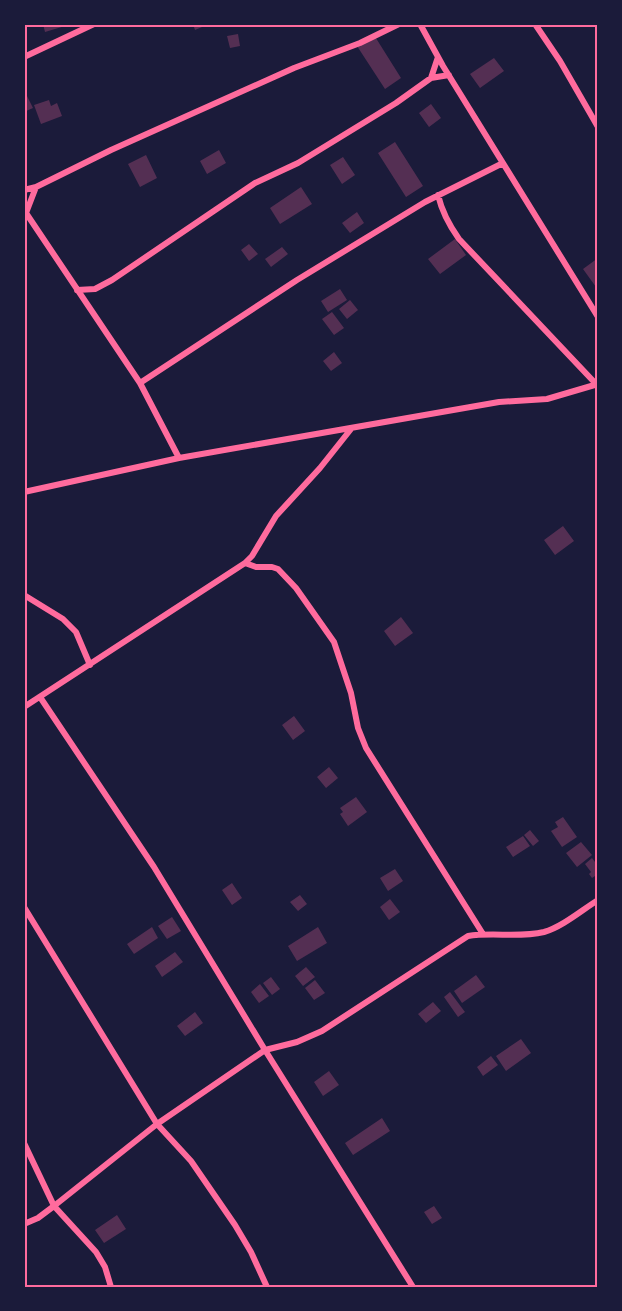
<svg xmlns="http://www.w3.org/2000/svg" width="622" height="1311" viewBox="0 0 622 1311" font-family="Quicksand,sans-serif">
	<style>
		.building { fill: #542f53 }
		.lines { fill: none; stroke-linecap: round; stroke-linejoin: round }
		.minor { stroke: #ff6b9d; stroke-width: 6 }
		.neatline { fill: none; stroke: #ff6b9d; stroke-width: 2 }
	</style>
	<rect width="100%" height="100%" fill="#1b1b3a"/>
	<path class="building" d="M43 24H64L65 26 45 32Z
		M193 24H209L195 30Z
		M238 34 240 46 230 48 227 36Z
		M374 35 401 78 385 89 357 46Z
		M494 58 504 71 480 88 470 74Z
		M24 90 33 108 24 112Z
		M49 100 51 106 57 103 62 116 41 124 34 105Z
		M431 104 441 118 429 127 419 113Z
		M395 142 423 186 406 197 378 153Z
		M219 150 226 163 207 174 200 161Z
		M146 155 157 178 140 187 128 164Z
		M343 157 355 175 342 184 330 165Z
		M301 187 312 204 280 224 270 208Z
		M357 212 364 223 350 233 342 223Z
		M455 239 466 255 440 274 428 259Z
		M249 244 258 254 249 261 241 250Z
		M282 247 288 254 271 267 265 259Z
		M598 258V286L596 287 583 269Z
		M340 289 347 300 328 312 321 301Z
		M350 300 358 310 347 319 339 309Z
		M332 312 344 328 334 335 322 319Z
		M334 352 342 363 331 371 323 361Z
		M563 526 574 541 555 555 544 540Z
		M401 617 413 633 395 646 384 631Z
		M294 716 305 731 293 740 282 725Z
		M329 767 338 778 326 788 317 777Z
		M356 797 367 812 348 826 340 814 343 812 340 808Z
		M563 817 577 837 562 847 551 831 558 827 555 822Z
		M530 830 539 841 533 846 524 835Z
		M523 836 530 846 513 857 506 847Z
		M581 842 592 855 577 867 566 853Z
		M592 858 598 866V874L592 878 589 874 591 872 585 864Z
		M395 869 403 881 388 891 380 878Z
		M232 883 242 898 232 905 222 890Z
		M300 895 307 904 298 911 290 902Z
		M390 899 400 912 389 920 380 907Z
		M172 917 181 931 167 939 158 926Z
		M152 927 158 938 134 954 127 944Z
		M318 927 327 943 297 961 288 946Z
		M175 952 183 962 162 977 155 966Z
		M306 967 315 977 303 986 295 976Z
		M476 975 485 987 462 1003 454 991Z
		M271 977 280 989 272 995 263 983Z
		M315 980 325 993 314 1000 305 988Z
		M260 984 269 996 259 1003 251 992Z
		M450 992 465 1012 458 1017 444 997Z
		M433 1002 441 1011 426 1023 418 1014Z
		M195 1012 203 1023 185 1036 177 1026Z
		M521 1039 531 1053 506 1071 496 1056Z
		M491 1056 498 1065 483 1076 477 1067Z
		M329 1071 339 1085 323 1096 314 1082Z
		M382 1118 390 1131 353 1155 345 1143Z
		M434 1206 442 1218 432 1224 424 1212Z
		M117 1215 126 1229 104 1243 95 1230Z"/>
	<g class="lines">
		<path class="minor" d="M420 24 443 66 598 317
			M535 24 560 61 598 127
			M24 57 94 24
			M431 78 438 57
			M24 190 36 187 111 150 294 68 360 43 399 24
			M438 195C442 212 449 225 459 239L597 385
			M24 210 140 383 179 458
			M26 213 36 187
			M77 290 95 289 112 280 255 183 298 163 396 103 431 78 449 75
			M140 383 297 280 425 202 503 163
			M24 492 179 458 499 402 547 399 598 384
			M245 563 256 567H272L278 569 296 588 334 642 351 693 358 728 366 748 483 934
			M24 595 63 619 76 632 90 665
			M40 697 154 867 265 1050 413 1287
			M24 707 245 563 252 556 276 516 320 468 351 429
			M24 907 157 1124 191 1161 235 1225 251 1252 267 1287
			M24 1143 54 1206 96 1252 105 1267 111 1287
			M24 1224 38 1218 54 1206 157 1124 265 1050 297 1042 322 1031 468 936C493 932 519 938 544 932 562 927 582 910 598 900"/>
	</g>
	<rect width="622" height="1311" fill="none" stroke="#1b1b3a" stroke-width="51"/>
	<rect x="26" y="26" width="570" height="1260" class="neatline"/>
</svg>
